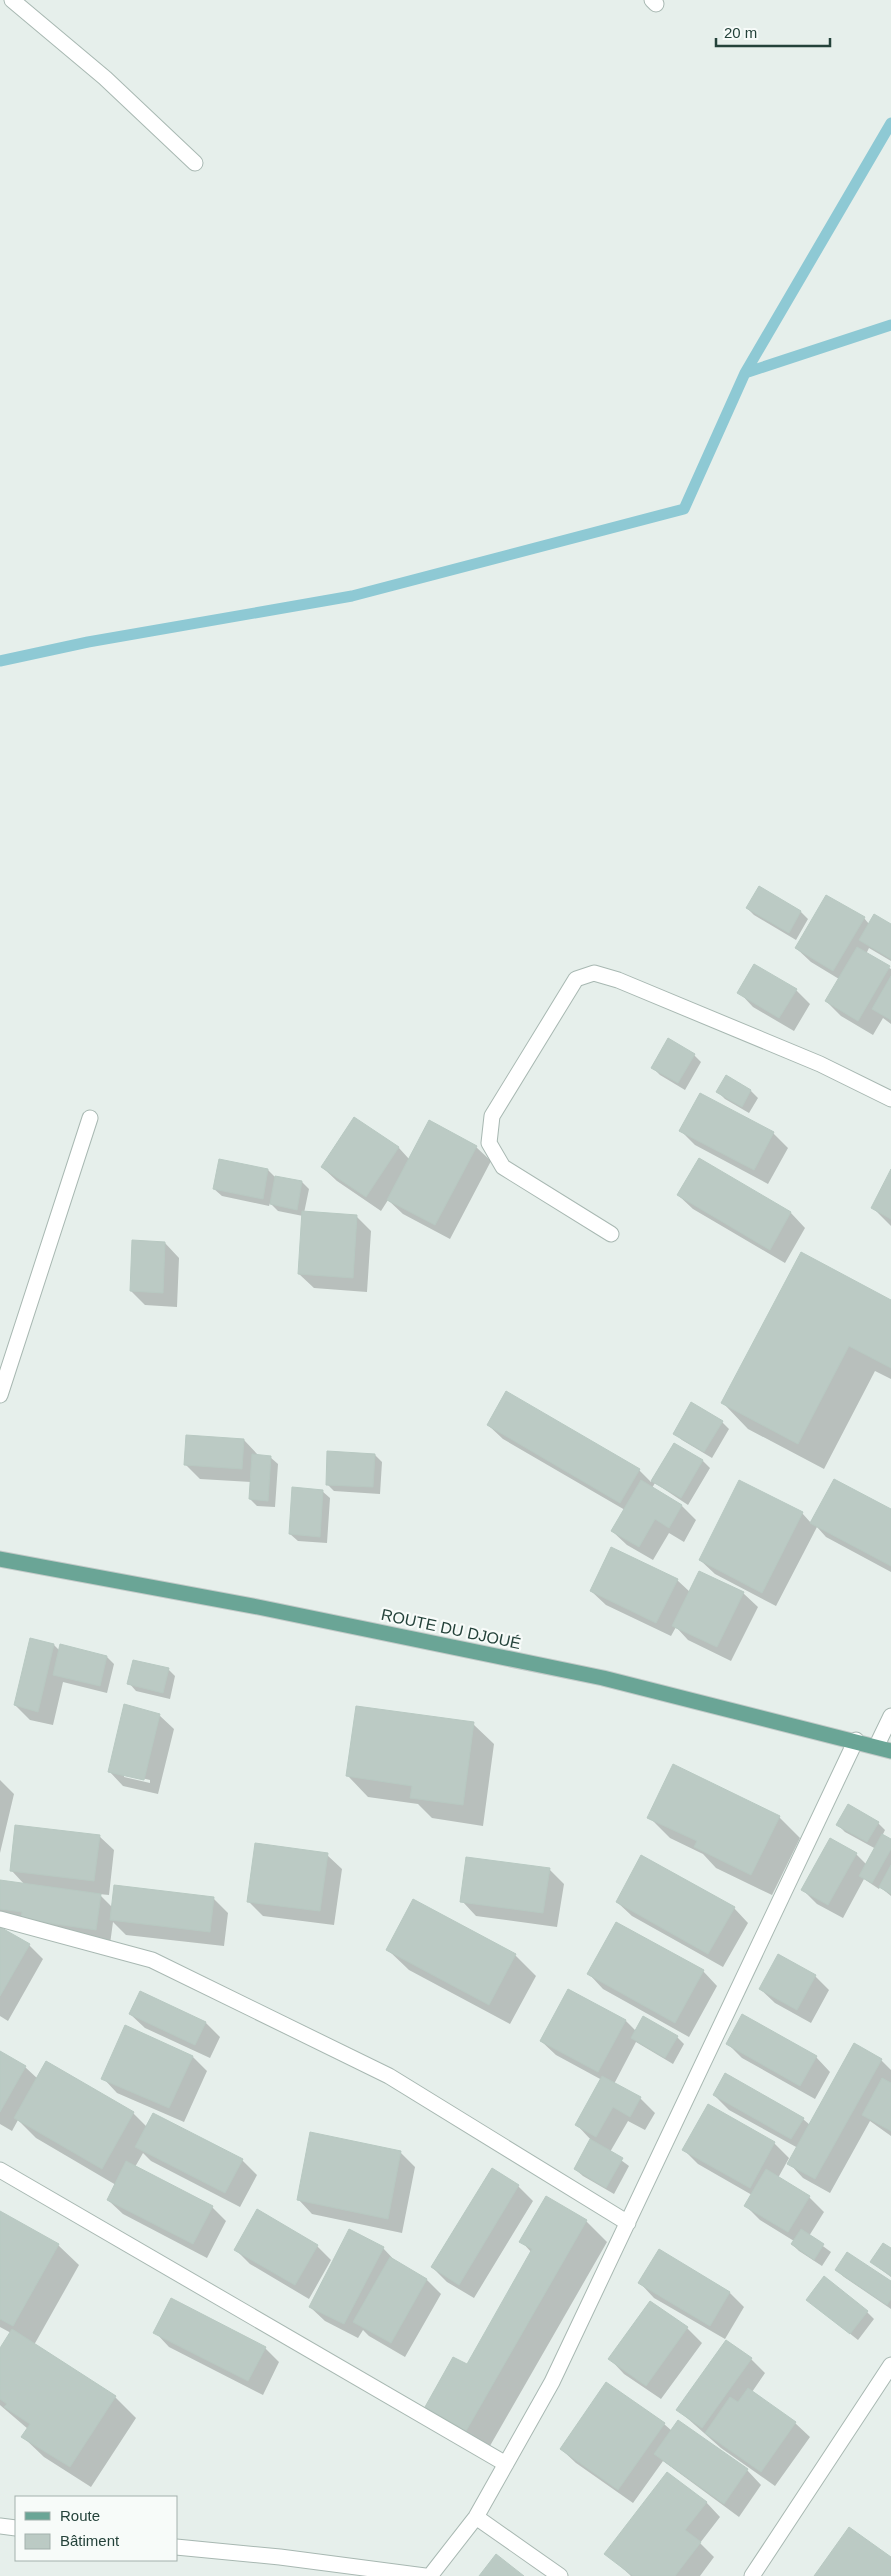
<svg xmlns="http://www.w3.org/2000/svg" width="891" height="2576" viewBox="0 0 891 2576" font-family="Arial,sans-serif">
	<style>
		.shadow { fill: #0003; fill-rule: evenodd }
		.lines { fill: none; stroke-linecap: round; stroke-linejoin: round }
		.stream { stroke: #8ec9d4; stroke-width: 11 }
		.building { fill: #bbcac4; stroke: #b8c9c2 }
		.minor-casing { stroke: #a8b8b2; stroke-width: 17 }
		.major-casing { stroke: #c2cac8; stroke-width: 17 }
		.minor { stroke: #fff; stroke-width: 15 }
		.major { stroke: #6aa596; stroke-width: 15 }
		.labels { text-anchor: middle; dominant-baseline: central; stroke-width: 4.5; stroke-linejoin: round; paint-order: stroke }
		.street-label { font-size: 16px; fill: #24423a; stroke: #f7fbf9 }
	</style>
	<rect width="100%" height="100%" fill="#e6efeb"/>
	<path class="shadow" d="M759 888 801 912 808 919 796 940 754 915 747 908Z
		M864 918 869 924 891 925V961L869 948 866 954 891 969V1024L883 1018 873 1035 841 1016 826 1001 839 979 811 962 796 948Z
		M796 990 810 1004 794 1031 753 1007 739 992Z
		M694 1055 701 1062 685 1090 660 1075 653 1068Z
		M751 1091 758 1098 749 1113 725 1099 718 1092Z
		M700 1094 773 1133 788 1148 768 1184 695 1145 681 1131Z
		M354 1119 399 1148 409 1159 476 1147 491 1161 450 1239 403 1214 388 1200 381 1211 337 1181 322 1167Z
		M699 1160 791 1213 805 1228 785 1263 693 1209 678 1195Z
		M268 1170 275 1177 302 1182 309 1189 304 1213 356 1216 371 1231 367 1292 314 1288 299 1274 303 1216 278 1211 270 1203 269 1206 222 1196 214 1189Z
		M891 1172V1226L872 1207Z
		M165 1243 179 1258 177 1307 145 1305 131 1291Z
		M891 1302V1379L875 1371 824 1469 748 1429 723 1403Z
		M507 1393 639 1470 651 1482 674 1444 703 1461 710 1468 688 1505 655 1483 652 1488 682 1506 696 1520 684 1542 669 1533 653 1560 627 1545 612 1531 625 1510 503 1439 488 1425Z
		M722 1422 729 1429 712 1458 682 1440 675 1433Z
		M187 1436 244 1440 258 1455 270 1457 278 1464 275 1507 257 1506 250 1499 251 1482 200 1479 185 1464Z
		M375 1455 382 1462 380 1494 334 1491 327 1484Z
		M322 1491 330 1498 327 1543 298 1541 290 1534Z
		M891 1510V1572L826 1537 817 1527 776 1606 715 1574 700 1560 802 1513 811 1523Z
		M677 1580 690 1592 743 1593 758 1607 731 1661 688 1640 676 1627 671 1636 606 1605 591 1591Z
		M31 1640 54 1645 60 1651 61 1646 107 1657 114 1664 107 1693 63 1682 53 1725 30 1720 15 1705Z
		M168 1669 175 1676 170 1699 136 1691 129 1683Z
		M159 1715 174 1729 158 1794 123 1786 109 1771ZM124 1774 150 1780V1783L124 1777Z
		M473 1724 494 1744 483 1826 432 1818 418 1804 368 1797 348 1776Z
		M0 1780 14 1794 0 1853Z
		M649 1817H779L800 1838 772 1895 716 1868 703 1854 670 1838Z
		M878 1823 885 1830 882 1836 891 1841V1896L880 1887 879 1889 864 1879 843 1918 817 1904 803 1890 856 1854 867 1865 876 1849 845 1832 838 1825Z
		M99 1836 114 1850 109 1895 99 1894 113 1908 213 1898 228 1913 224 1946 126 1935 113 1922 110 1944 0 1912V1881L25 1885 11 1870Z
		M327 1855 342 1869 334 1925 263 1916 248 1901Z
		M549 1869 564 1884 557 1927 476 1916 462 1901Z
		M617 1902 734 1908 748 1923 723 1967 632 1916Z
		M0 1928 29 1945 43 1959 8 2021 0 2016Z
		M388 1950 515 1955 536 1976 510 2024 409 1970Z
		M703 1971 717 1986 689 2037 603 1989 589 1974Z
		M815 1976 829 1990 811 2023 775 2003 760 1989Z
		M568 1991 626 2021 636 2031 677 2037 684 2044 673 2064 636 2042 614 2084 640 2098 655 2113 645 2130 628 2121 610 2152 629 2166 614 2194 583 2176 575 2169 591 2140 577 2125 602 2080 556 2055 541 2041Z
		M130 2014 206 2023 220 2037 210 2058 145 2028Z
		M727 2043 816 2057 830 2072 815 2099 742 2058Z
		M0 2052 25 2067 38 2079 133 2113 147 2127 242 2160 257 2175 240 2207 151 2161 143 2153 135 2167 212 2207 226 2221 207 2258 123 2214 108 2200 116 2185 36 2138 18 2120 12 2131 0 2124Z
		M193 2057 207 2071 184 2122 117 2093 103 2078Z
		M881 2060 891 2070V2136L870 2121 830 2193 803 2178 789 2163 798 2148 729 2110 714 2095 803 2119 810 2125Z
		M709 2106 774 2143 789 2158 778 2178 809 2197 824 2212 809 2236 831 2252 822 2266 799 2251 792 2244 794 2241 760 2220 745 2205 752 2195 698 2164 684 2150Z
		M311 2134 401 2153 415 2167 402 2233 312 2214 298 2199Z
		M492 2170 518 2186 533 2201 474 2298 447 2282 432 2267Z
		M0 2212 58 2245 79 2265 34 2345 115 2397 136 2418 91 2487 44 2457 23 2437 28 2429 0 2405V2350L11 2333 0 2327Z
		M586 2221 607 2242 487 2451 447 2428 426 2407 467 2366 532 2253 521 2241Z
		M317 2246 331 2260 309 2299 250 2264 236 2250Z
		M383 2248 397 2263 427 2280 441 2294 405 2357 369 2336 363 2330 358 2338 325 2321 310 2307Z
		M891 2250V2277L871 2262Z
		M836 2270 891 2283V2309L844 2277Z
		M640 2283 729 2292 744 2307 725 2339 654 2298Z
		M650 2302 687 2328 702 2343 661 2399 624 2374 610 2359Z
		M815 2306 867 2312 874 2319 858 2340Z
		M155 2332 265 2348 279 2362 263 2395 169 2347Z
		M751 2359 765 2373 752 2392 795 2423 810 2437 775 2486 721 2448 678 2410Z
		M664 2424 672 2431 747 2470 761 2485 739 2517 663 2461 633 2503 576 2463 561 2449Z
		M706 2502 720 2517 700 2543 714 2557 700 2576H631L606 2553Z"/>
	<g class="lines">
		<path class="stream" d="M745 373 891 325
			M0 661 88 642 352 596 684 509 745 373 891 123"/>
	</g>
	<path class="building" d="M759 886 801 911 789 933 746 908Z
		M826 895 865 917 833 971 795 948Z
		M874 914 891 924V959L859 940Z
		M857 947 890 966 858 1021 825 1001Z
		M754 964 797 989 779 1018 737 993Z
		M891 976V1020L872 1009Z
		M668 1038 695 1054 678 1083 651 1068Z
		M726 1075 751 1090 742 1107 716 1092Z
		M700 1093 774 1132 754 1170 679 1131Z
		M354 1117 399 1147 366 1197 321 1167Z
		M429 1120 477 1146 435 1225 387 1200Z
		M699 1158 791 1212 770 1250 677 1195Z
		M219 1159 268 1169 263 1199 213 1189Z
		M891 1169V1219L871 1208Z
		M275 1176 302 1181 297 1210 270 1204Z
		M302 1211 357 1215 353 1278 298 1274Z
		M132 1240 165 1242 163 1293 130 1291Z
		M801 1252 891 1300V1368L849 1346 798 1444 721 1403Z
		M506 1391 640 1469 620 1503 487 1425Z
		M691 1402 723 1421 704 1452 673 1434Z
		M186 1435 244 1439 242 1469 184 1465Z
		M674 1443 703 1460 681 1498 651 1481Z
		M327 1451 375 1454 373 1487 326 1485Z
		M252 1454 271 1456 268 1501 249 1499Z
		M834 1479 891 1509V1566L810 1523Z
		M641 1480 682 1505 669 1528 655 1519 639 1547 611 1531Z
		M739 1480 803 1512 762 1593 699 1560Z
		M292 1487 323 1490 320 1537 289 1534Z
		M611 1547 678 1579 656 1623 590 1591Z
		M699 1571 744 1592 717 1647 672 1626Z
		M30 1638 54 1644 38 1712 14 1705Z
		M60 1644 107 1656 100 1686 53 1675Z
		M133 1660 169 1668 163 1693 127 1684Z
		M124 1704 160 1714 144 1780 108 1772Z
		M356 1706 474 1722 463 1805 410 1798 412 1786 346 1776Z
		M673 1764 780 1816 751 1875 694 1847 697 1841 647 1818Z
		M848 1804 879 1822 867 1842 836 1825Z
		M15 1825 100 1835 94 1881 10 1871Z
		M882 1834 891 1839V1849L872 1883 859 1876Z
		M830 1838 857 1853 828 1905 801 1890Z
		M255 1843 328 1853 320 1911 247 1902Z
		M641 1855 735 1907 708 1954 616 1902Z
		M466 1857 550 1868 543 1913 460 1902Z
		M891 1865V1894L879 1887Z
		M0 1880 101 1894 96 1930 21 1919 22 1912 0 1909Z
		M114 1885 214 1897 210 1932 110 1920Z
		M413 1899 516 1954 489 2005 386 1950Z
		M616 1922 704 1970 675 2023 587 1974Z
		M0 1927 30 1944 0 1996Z
		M778 1954 816 1975 797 2010 759 1989Z
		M568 1989 626 2020 598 2072 540 2041Z
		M140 1991 206 2022 195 2045 129 2014Z
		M742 2014 817 2056 800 2086 726 2044Z
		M643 2016 678 2036 665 2058 631 2038Z
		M125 2025 193 2056 169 2108 101 2079Z
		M854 2043 882 2059 815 2179 787 2164Z
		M0 2051 26 2066 0 2112Z
		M46 2061 134 2112 102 2169 14 2118Z
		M725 2073 804 2118 791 2139 713 2095Z
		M602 2076 641 2097 630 2117 613 2107 596 2137 575 2125Z
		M882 2078 891 2083V2131L862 2115Z
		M708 2104 775 2142 750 2188 682 2150Z
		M153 2113 243 2159 225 2193 135 2147Z
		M310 2132 401 2151 388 2219 297 2200Z
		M590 2139 623 2158 606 2188 574 2169Z
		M126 2161 213 2206 193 2244 107 2200Z
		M492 2168 519 2185 459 2285 431 2267Z
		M766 2169 810 2196 788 2232 744 2206Z
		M546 2196 587 2220 466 2431 425 2407 453 2357 467 2364 532 2249 519 2242Z
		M257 2209 318 2245 295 2285 234 2250Z
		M0 2211 59 2244 13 2326 0 2319Z
		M349 2229 384 2247 344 2324 309 2307Z
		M801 2229 824 2244 814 2260 791 2244Z
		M883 2243 891 2248V2276L870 2262Z
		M659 2249 730 2292 710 2326 638 2283Z
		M847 2252 891 2281V2299L887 2305 835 2270Z
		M390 2257 427 2279 391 2343 353 2322Z
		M824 2276 868 2311 850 2334 806 2300Z
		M171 2298 266 2347 248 2381 153 2333Z
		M650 2301 688 2327 646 2386 608 2359Z
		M12 2329 116 2396 70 2467 21 2437 30 2424 4 2407 7 2404 0 2399V2348Z
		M726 2340 752 2358 702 2428 676 2410Z
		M606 2382 665 2423 618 2490 560 2449Z
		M748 2388 796 2422 761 2472 705 2433 730 2397 738 2402Z
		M678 2420 748 2469 724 2504 654 2454Z
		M667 2472 707 2502 685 2530 701 2542 675 2576H633L604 2554Z
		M849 2527 891 2557V2576H814Z
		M496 2554 524 2576H479Z"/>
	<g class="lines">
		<g class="minor-casing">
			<path id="minor" d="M12 0 105 78 195 163
				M652 0 656 4
				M611 1234 503 1167 489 1143 492 1116 576 979 594 973 618 980 820 1064 891 1099
				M0 1395 90 1118
				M877 1745 891 1716
				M0 1919 152 1960 389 2076 628 2223
				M0 2170 506 2464
				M476 2517 560 2576
				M0 2526 16 2528
				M176 2547 280 2557 425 2576
				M430 2576 476 2517 552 2382 856 1740
				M752 2576 891 2365"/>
		</g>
		<g class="major-casing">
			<path id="major" d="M0 1559 258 1607 603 1678 891 1751"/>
		</g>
		<use href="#minor" class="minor"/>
		<use href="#major" class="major"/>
	</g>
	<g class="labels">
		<g class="street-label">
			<text transform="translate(451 1629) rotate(12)">ROUTE DU DJOUÉ</text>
		</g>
	</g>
	<rect x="15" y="2496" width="162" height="65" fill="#f7fbf9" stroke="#a3b1ad"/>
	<rect x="25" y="2512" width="25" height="8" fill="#6aa596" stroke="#a3b1ad"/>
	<text x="60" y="2521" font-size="15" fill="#24423a">Route</text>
	<rect x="25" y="2534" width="25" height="15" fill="#bbcac4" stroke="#a3b1ad"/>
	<text x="60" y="2546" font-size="15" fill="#24423a">Bâtiment</text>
	<path d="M716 38v8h114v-8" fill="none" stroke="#24423a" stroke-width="2.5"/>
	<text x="724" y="38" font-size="15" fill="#24423a" stroke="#f7fbf9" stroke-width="4" paint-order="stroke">20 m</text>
</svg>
